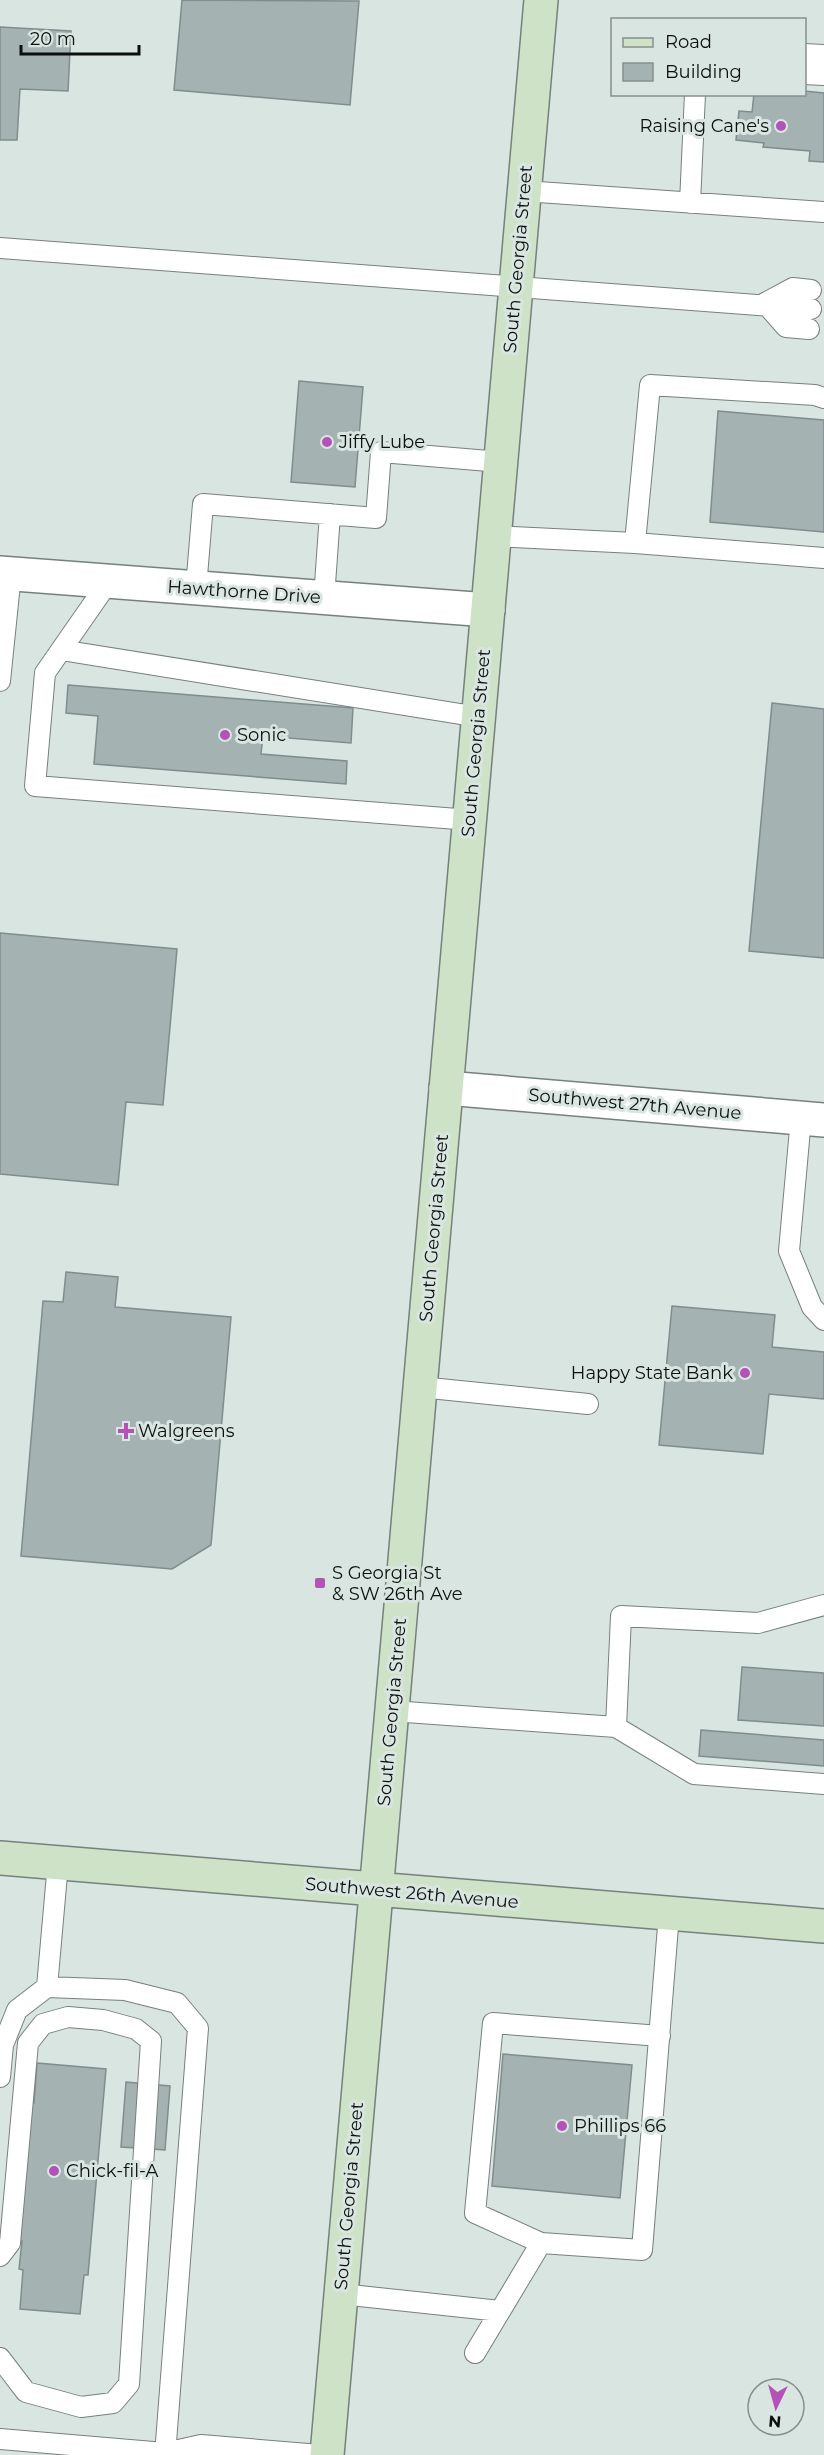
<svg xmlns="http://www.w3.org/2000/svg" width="824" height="2455" viewBox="0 0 824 2455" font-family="Montserrat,sans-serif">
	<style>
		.building { fill: #a5b2b2; stroke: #808c8d; stroke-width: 1.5 }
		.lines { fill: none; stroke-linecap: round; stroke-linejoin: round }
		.lane-casing { stroke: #76817c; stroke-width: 22 }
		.street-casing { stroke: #76817c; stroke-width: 36 }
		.secondary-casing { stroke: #76817c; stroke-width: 36 }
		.lane { stroke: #fff; stroke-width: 20 }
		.street { stroke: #fff; stroke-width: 33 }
		.secondary { stroke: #cee2c7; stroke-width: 33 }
		.poi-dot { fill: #b452b9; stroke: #d9e5e0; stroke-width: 2 }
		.labels { text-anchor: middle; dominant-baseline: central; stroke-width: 6; stroke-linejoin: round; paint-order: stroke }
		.poi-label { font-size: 18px; fill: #0b0f0e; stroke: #d9e5e0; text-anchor: start }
		.street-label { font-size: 18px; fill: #0b0f0e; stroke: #d9e5e0 }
	</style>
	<rect width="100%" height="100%" fill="#d9e5e0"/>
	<path class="building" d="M182 0 359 1 350 105 174 90Z
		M0 27 71 31 68 91 20 89 17 140H0Z
		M804 91 824 93V162L809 161 810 151 763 147 764 143 736 140 739 111 752 112 754 94H804Z
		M299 381 363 387 355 487 291 482Z
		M718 411 824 420V532L710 522Z
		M68 685 353 708 351 743 263 736 261 754 347 761 346 784 94 764 98 716 66 713Z
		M772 703 824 709V958L749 951Z
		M0 933 177 949 163 1105 126 1102 118 1185 0 1174Z
		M66 1272 118 1277 115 1307 231 1317 211 1545 172 1569 21 1556 43 1301 63 1302Z
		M672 1306 775 1315 772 1347 824 1352V1399L769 1394 763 1454 659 1445Z
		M742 1667 824 1673V1726L738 1720Z
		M701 1730 824 1740V1766L699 1756Z
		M503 2054 632 2065 620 2198 492 2186Z
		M37 2063 106 2069 88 2275H84L80 2314 20 2309 23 2270 19 2269 22 2241 5 2238 17 2101 34 2103Z
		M126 2082 170 2086 165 2150 121 2147Z"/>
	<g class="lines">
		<g class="lane-casing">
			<path id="lane" d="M804 54 824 55
				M804 74 824 75
				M524 191 824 212
				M690 203 695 94
				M0 248 811 309
				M765 303 786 327 809 329
				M765 303 793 288 811 290
				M495 536 635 543 824 558
				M635 543 650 385 815 395 824 398
				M109 581 45 673 35 786 470 820
				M196 588 203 504 376 518 381 452 501 462
				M324 598 330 514
				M61 650 479 717
				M0 681 11 574
				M801 1118 789 1251 812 1307 824 1320
				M420 1387 588 1404
				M392 1711 616 1727 621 1616 758 1623 824 1605
				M616 1727 694 1774 824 1784
				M47 1987 125 1990 177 2003 198 2028 165 2455
				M0 2077 3 2045 17 2010 47 1987 58 1863
				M541 2243 475 2213 493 2023 660 2036
				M0 2256 10 2243 28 2043 43 2024 68 2017 103 2020 136 2029 151 2041 129 2384 113 2403 81 2407 26 2392 0 2358
				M341 2294 500 2311
				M475 2353 541 2243 642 2250 669 1914
				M0 2439 165 2453 201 2445 320 2455"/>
		</g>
		<g class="street-casing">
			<path id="street" d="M0 573 488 610
				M446 1088 824 1120"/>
		</g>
		<g class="secondary-casing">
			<path id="secondary" d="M0 1858 824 1926
				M327 2455 541 0"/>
		</g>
		<use href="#lane" class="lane"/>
		<use href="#street" class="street"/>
		<use href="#secondary" class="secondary"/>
	</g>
	<g class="poi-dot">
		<circle cx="781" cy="126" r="6"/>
		<circle cx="327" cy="442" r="6"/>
		<circle cx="225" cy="735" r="6"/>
		<circle cx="745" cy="1373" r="6"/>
		<path d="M123 1422h6v6h6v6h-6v6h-6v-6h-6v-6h6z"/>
		<rect x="314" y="1577" width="12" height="12" rx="3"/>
		<circle cx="562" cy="2126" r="6"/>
		<circle cx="54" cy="2171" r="6"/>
	</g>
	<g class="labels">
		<g class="poi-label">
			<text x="769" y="126" text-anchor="end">Raising Cane's</text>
			<text x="339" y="442">Jiffy Lube</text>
			<text x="237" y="735">Sonic</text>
			<text x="733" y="1373" text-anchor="end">Happy State Bank</text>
			<text x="138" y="1431">Walgreens</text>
			<text x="332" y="1573">S Georgia St<tspan x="332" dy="21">&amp; SW 26th Ave</tspan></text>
			<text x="574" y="2126">Phillips 66</text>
			<text x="66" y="2171">Chick-fil-A</text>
		</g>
		<g class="street-label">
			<text transform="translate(518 259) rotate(-85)">South Georgia Street</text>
			<text transform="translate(244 592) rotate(4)">Hawthorne Drive</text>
			<text transform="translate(476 743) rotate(-85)">South Georgia Street</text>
			<text transform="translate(635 1104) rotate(5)">Southwest 27th Avenue</text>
			<text transform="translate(434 1228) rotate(-85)">South Georgia Street</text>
			<text transform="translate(392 1712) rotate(-85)">South Georgia Street</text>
			<text transform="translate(412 1893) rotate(5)">Southwest 26th Avenue</text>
			<text transform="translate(349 2196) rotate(-85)">South Georgia Street</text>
		</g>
	</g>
	<rect x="611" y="18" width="195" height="78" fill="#d9e5e0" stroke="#878f8c" stroke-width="1.5"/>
	<rect x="623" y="38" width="30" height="9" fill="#cee2c7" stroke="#878f8c" stroke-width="1.5"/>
	<text x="665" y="48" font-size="18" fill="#0b0f0e">Road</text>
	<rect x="623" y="63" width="30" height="18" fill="#a5b2b2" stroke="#878f8c" stroke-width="1.5"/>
	<text x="665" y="78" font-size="18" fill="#0b0f0e">Building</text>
	<g transform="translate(776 2407) rotate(185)"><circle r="28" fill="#d9e5e0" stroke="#878f8c" stroke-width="1.5"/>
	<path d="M0-4.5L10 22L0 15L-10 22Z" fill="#b452b9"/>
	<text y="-9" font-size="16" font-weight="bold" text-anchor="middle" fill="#0b0f0e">N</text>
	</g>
	<path d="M21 45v9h118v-9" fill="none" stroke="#0b0f0e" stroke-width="3"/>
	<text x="30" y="45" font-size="18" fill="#0b0f0e" stroke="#d9e5e0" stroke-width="4.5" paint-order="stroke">20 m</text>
</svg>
